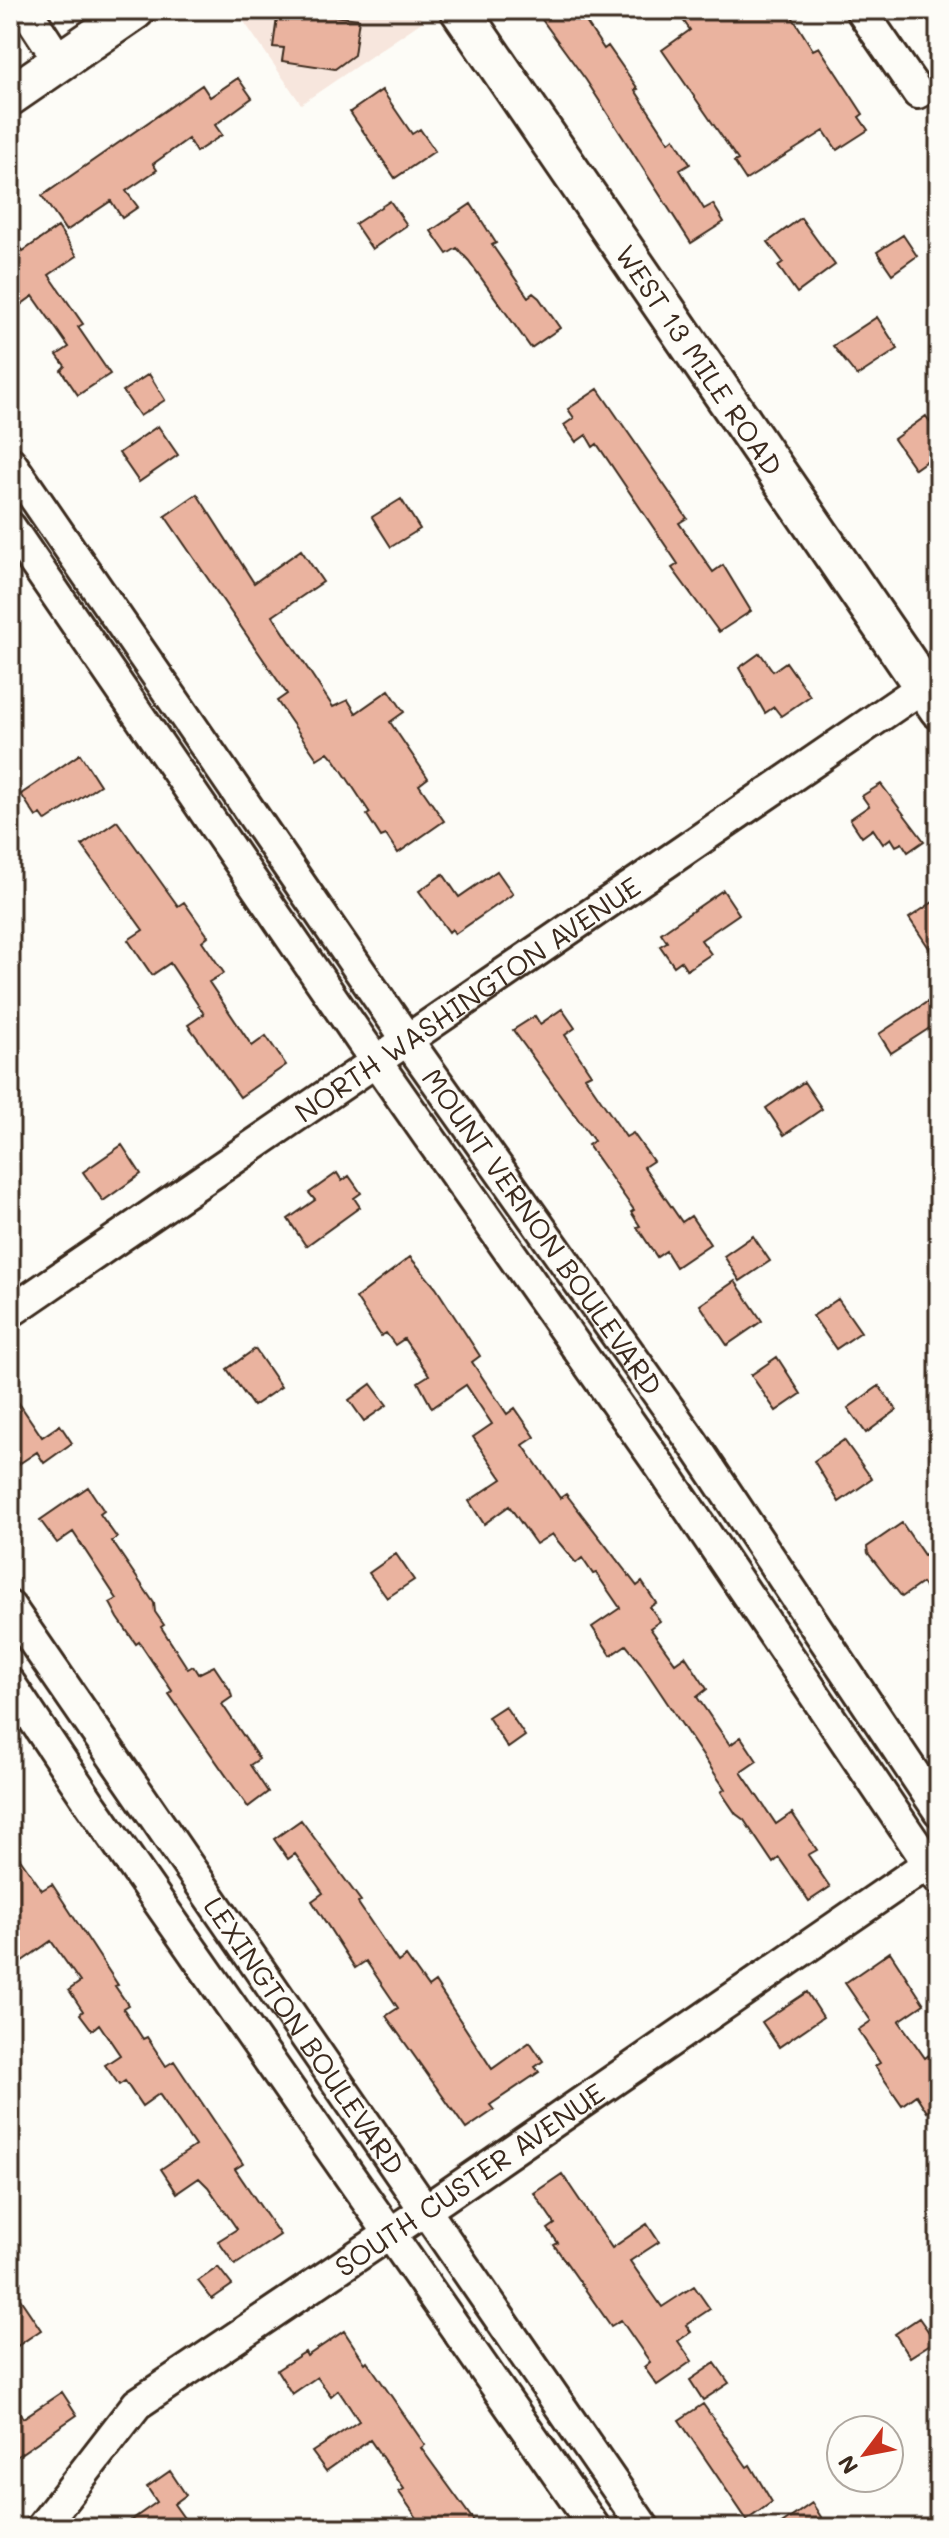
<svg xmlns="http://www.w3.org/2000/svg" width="949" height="2538" viewBox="0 0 949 2538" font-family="Mali,sans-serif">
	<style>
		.built { fill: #f7e6dd }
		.building { fill: #eab39f; stroke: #3b2a1e; stroke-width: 2 }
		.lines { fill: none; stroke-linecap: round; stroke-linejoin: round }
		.minor-casing { stroke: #3b2a1e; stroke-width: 36 }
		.major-casing { stroke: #3b2a1e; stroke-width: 44 }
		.minor { stroke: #fdfcf7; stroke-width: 30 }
		.major { stroke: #fdfcf7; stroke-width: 38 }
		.labels { text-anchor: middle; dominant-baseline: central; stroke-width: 6; stroke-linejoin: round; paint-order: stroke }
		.street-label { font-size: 28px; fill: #3b2a1e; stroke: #fdfcf7 }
	</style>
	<rect width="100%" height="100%" fill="#fdfcf7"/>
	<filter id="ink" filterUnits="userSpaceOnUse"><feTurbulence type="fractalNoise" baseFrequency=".0125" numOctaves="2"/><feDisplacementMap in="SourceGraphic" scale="16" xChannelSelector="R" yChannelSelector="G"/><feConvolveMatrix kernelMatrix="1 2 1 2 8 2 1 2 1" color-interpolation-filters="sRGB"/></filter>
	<g filter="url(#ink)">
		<path class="built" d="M236 10H415L423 21 301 104Z"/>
		<path class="building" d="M278 10 359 19 354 55 335 69 282 61 284 48 273 47Z
			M535 10H578L604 49 608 46 638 89 635 90 669 142 674 138 690 164 680 170 704 209 713 204 724 222 691 243 586 80Z
			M676 10H788L813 50 819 47 850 94 863 114 859 117 868 130 837 150 824 131 746 180 734 162 738 160 662 50 690 30Z
			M238 78 252 98 215 125 222 135 196 152 188 139 153 164 157 170 126 191 138 207 122 218 111 201 66 231 42 196 202 85 210 97Z
			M382 90 412 134 420 129 435 151 395 178 350 112Z
			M390 201 407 225 372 249 355 224Z
			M471 204 496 243 492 245 528 297 533 293 539 298 560 328 531 348 469 261 457 248 447 254 431 231Z
			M801 218 835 265 797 293 778 266 783 262 768 242Z
			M58 227 77 256 49 275 83 324 78 327 110 374 78 395 61 370 65 366 57 355 69 347 33 296 19 306 10 293V231L23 251Z
			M903 235 917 256 892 274 877 252Z
			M877 317 898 349 857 376 833 346Z
			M149 374 165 400 140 416 123 391Z
			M598 389 687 518 679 523 713 572 723 565 751 611 719 632 672 568 678 564 597 444 593 447 586 435 576 442 564 425 574 418 568 409Z
			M926 416 939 435V452L915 469 894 439Z
			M158 426 178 455 139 482 119 453Z
			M197 494 254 583 301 550 323 582 273 616 333 707 348 700 356 713 389 690 404 712 390 722 428 778 419 785 444 821 398 853 386 835 381 837 367 815 370 813 335 760 328 752 317 759 306 743 277 701 287 694 165 516Z
			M401 499 420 529 391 547 372 517Z
			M760 653 773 671 786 662 810 696 781 716 774 707 765 713 739 668Z
			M80 754 100 785 46 821 41 814 36 817 21 794Z
			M881 784 924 841 908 852 902 843 896 846 891 838 883 844 873 829 862 837 850 819 869 806 862 796Z
			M117 821 178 906 184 902 208 936 202 941 224 973 209 982 252 1046 266 1036 286 1065 240 1097 188 1025 204 1014 170 963 152 975 128 940 143 930 82 845Z
			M497 871 513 894 455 934 452 929 449 932 419 891 443 874 459 897Z
			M723 890 739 914 701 940 711 954 687 970 681 961 674 966 660 946 667 942 661 933Z
			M939 898V963L909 918Z
			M927 1002 939 1022 891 1053 879 1034Z
			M562 1009 575 1028 565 1035 591 1074 585 1077 626 1137 633 1133 653 1161 644 1167 682 1222 691 1216 710 1244 676 1267 666 1251 657 1257 637 1227 640 1226 631 1212 634 1210 588 1145 594 1141 513 1030 535 1016 540 1024Z
			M804 1082 822 1109 784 1135 766 1108Z
			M122 1145 141 1174 103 1201 83 1172Z
			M337 1173 342 1181 349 1176 361 1193 354 1198 360 1207 306 1246 288 1219 315 1200 309 1193Z
			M753 1236 770 1261 740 1281 724 1256Z
			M410 1257 436 1288 480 1356 472 1362 507 1414 515 1408 535 1437 523 1445 560 1498 566 1494 637 1586 642 1582 656 1603 650 1607 660 1621 650 1628 675 1663 685 1656 707 1689 697 1697 730 1745 741 1737 757 1761 741 1772 776 1824 792 1813 817 1850 808 1855 830 1887 809 1901 779 1858 773 1863 744 1820 736 1814 721 1792 725 1789 640 1662 626 1645 611 1655 592 1627 620 1608 596 1573 593 1574 582 1558 576 1563 552 1534 536 1544 509 1506 484 1524 469 1501 502 1479 473 1437 492 1424 466 1385 432 1408 418 1382 429 1375 404 1339 395 1345 386 1333 381 1336 356 1298Z
			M735 1281 762 1321 727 1345 700 1305Z
			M838 1299 861 1332 836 1349 813 1316Z
			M255 1349 281 1387 253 1406 227 1369Z
			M777 1357 801 1394 776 1411 751 1375Z
			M371 1384 387 1405 364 1421 349 1400Z
			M879 1386 897 1410 866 1433 848 1408Z
			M10 1390 42 1437 60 1425 72 1443 44 1463 37 1452 10 1470Z
			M844 1440 872 1479 839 1502 814 1461Z
			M88 1487 104 1511 100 1514 117 1538 112 1541 154 1603 155 1612 164 1625 161 1627 188 1669 193 1666 198 1674 214 1666 230 1690 232 1697 222 1704 259 1759 250 1765 268 1792 248 1807 169 1694 172 1691 139 1642 136 1644 118 1618 110 1603 117 1599 73 1532 57 1543 40 1520Z
			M902 1523 924 1555 939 1545V1607L922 1583 902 1597 868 1553 867 1547Z
			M396 1554 414 1580 387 1598 369 1573Z
			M505 1706 525 1736 508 1748 488 1717Z
			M301 1820 361 1901 358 1903 398 1962 406 1956 428 1987 435 1982 492 2069 530 2042 543 2061 535 2067 539 2072 490 2105 494 2110 466 2129 386 2016 398 2008 366 1961 355 1968 312 1901 323 1893 295 1854 288 1859 274 1839Z
			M10 1844 42 1890 52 1884 118 1985 115 1986 128 2005 123 2008 143 2039 147 2037 166 2066 174 2061 243 2164 235 2169 280 2235 235 2265 218 2241 237 2229 208 2187 199 2178 177 2193 161 2169 195 2146 159 2094 142 2106 125 2081 119 2085 105 2065 120 2055 99 2024 92 2030 80 2014 83 2011 69 1990 80 1982 51 1941 18 1964 10 1954Z
			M890 1952 924 2004 899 2021 925 2058 929 2055 939 2070V2104L927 2112 916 2095 902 2105 875 2066 880 2063 858 2030 871 2021 845 1983Z
			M807 1992 823 2017 779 2047 762 2022Z
			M562 2174 612 2248 647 2224 659 2242 630 2261 662 2307 694 2286 710 2309 686 2325 691 2332 678 2341 692 2361 657 2385 644 2367 650 2362 621 2320 611 2326 554 2245 558 2243 548 2229 555 2224 534 2193Z
			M218 2267 232 2285 212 2299 198 2281Z
			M10 2284 41 2330 10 2351Z
			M919 2318 935 2341 910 2357 895 2334Z
			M344 2331 365 2363 367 2361 425 2445 421 2448 479 2528H424L399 2492 404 2489 370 2440 326 2471 312 2452 359 2421 338 2390 331 2396 317 2377 292 2394 277 2370 305 2352 307 2356Z
			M715 2363 729 2383 703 2400 690 2380Z
			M62 2392 77 2415 10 2461V2399L23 2418Z
			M703 2404 747 2467 750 2465 772 2502 747 2520 679 2420Z
			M170 2471 186 2495 174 2504 186 2521 175 2528H120L157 2502 147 2487Z
			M812 2503 828 2528H776Z"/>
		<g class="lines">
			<g class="minor-casing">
				<g id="minor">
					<path d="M26 10 60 62"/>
					<path d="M861 10 918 93"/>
					<path id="s1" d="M10 462 408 1041 693 1443 939 1811"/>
					<path d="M10 527 361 1040 660 1466 939 1879"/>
					<path id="s2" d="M10 1312 924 686"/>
					<path id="s3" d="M10 1607 644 2528"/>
					<path d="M10 1684 91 1805 595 2528"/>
					<path id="s4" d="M41 2528 137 2404 443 2198 939 1856"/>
				</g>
			</g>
			<g class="major-casing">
				<g id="major">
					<path id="s5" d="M460 10 939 709"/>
					<path d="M10 96 135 10"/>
				</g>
			</g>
			<use href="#minor" class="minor"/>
			<use href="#major" class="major"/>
		</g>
	</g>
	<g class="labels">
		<g class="street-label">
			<text stroke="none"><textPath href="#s5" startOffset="424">WEST 13 MILE ROAD</textPath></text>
			<text stroke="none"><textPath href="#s2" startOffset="554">NORTH WASHINGTON AVENUE</textPath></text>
			<text stroke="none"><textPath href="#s1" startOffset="936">MOUNT VERNON BOULEVARD</textPath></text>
			<text stroke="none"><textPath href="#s3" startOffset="520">LEXINGTON BOULEVARD</textPath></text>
			<text stroke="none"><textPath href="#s4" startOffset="558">SOUTH CUSTER AVENUE</textPath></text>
		</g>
	</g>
	<rect width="949" height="2538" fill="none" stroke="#fdfcf7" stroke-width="40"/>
	<rect x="20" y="20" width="909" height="2498" fill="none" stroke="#3b2a1e" stroke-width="3" filter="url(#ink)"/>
	<g transform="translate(865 2454) rotate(238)"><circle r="38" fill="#fdfcf7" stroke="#afa8a0" stroke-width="2"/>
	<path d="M0-6L14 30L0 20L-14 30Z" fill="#c8321e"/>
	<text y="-12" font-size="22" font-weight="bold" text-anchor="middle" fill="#3b2a1e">N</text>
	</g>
</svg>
